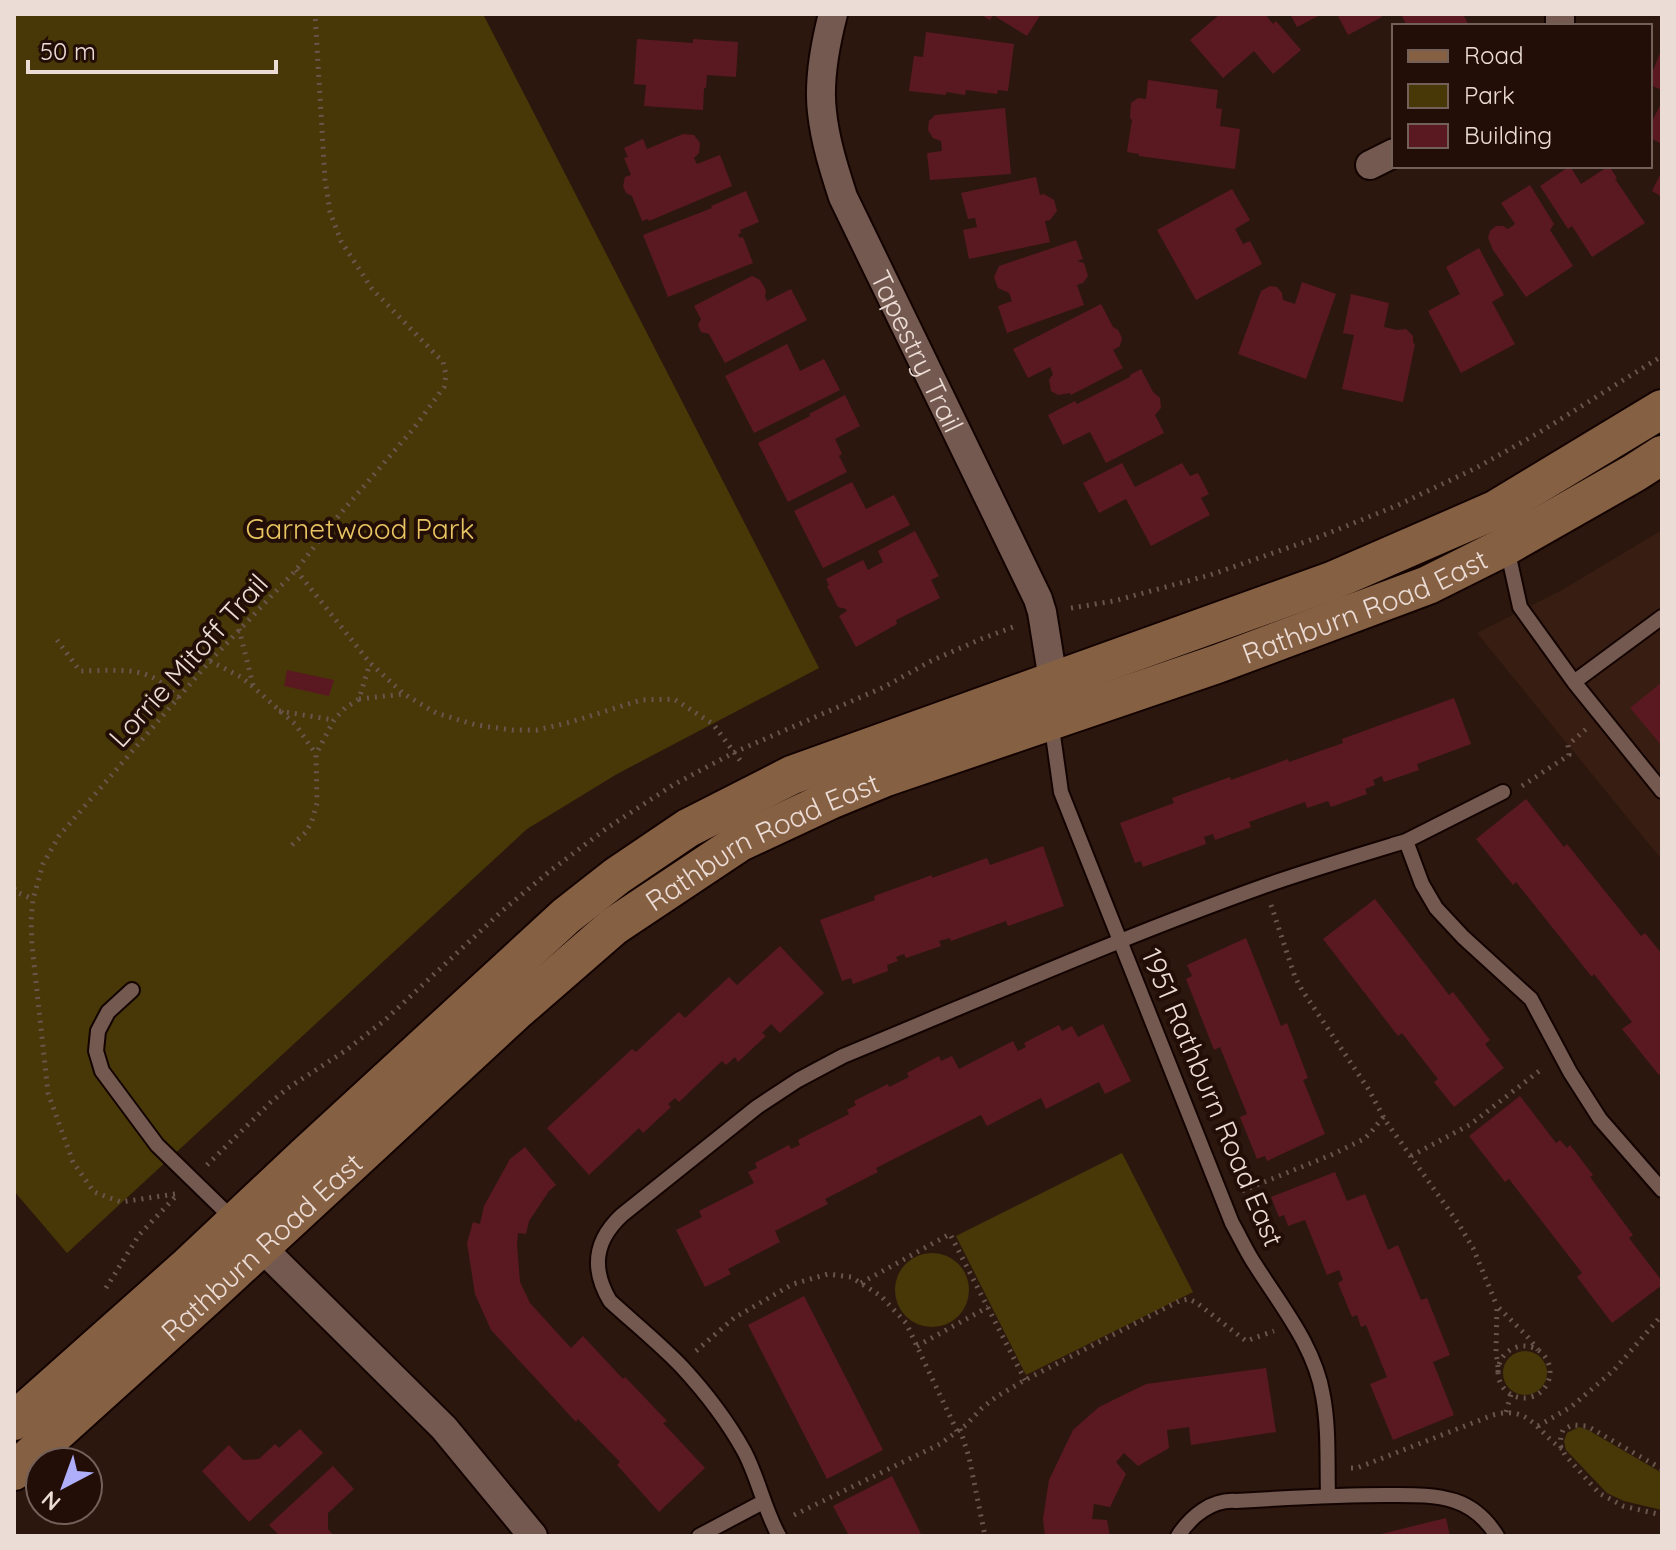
<svg xmlns="http://www.w3.org/2000/svg" width="1676" height="1550" viewBox="0 0 1676 1550" font-family="Quicksand,sans-serif">
	<style>
		.built { fill: #381d12 }
		.green { fill: #483807 }
		.building { fill: #5a1920 }
		.lines { fill: none; stroke-linecap: round; stroke-linejoin: round }
		.lane-casing { stroke: #130300; stroke-width: 18 }
		.street-casing { stroke: #130300; stroke-width: 32 }
		.secondary-casing { stroke: #130300; stroke-width: 42 }
		.path { stroke: #68554c; stroke-width: 5; stroke-dasharray: 2 6; stroke-linecap: butt }
		.lane { stroke: #73594f; stroke-width: 14 }
		.street { stroke: #73594f; stroke-width: 28 }
		.secondary { stroke: #866043; stroke-width: 38 }
		.labels { text-anchor: middle; dominant-baseline: central; stroke-width: 8; stroke-linejoin: round; paint-order: stroke }
		.street-label { font-size: 28px; fill: #ecdcd6; stroke: #220e06 }
		.park-label { font-size: 28px; fill: #e8c562; stroke: #220e06 }
	</style>
	<rect width="100%" height="100%" fill="#2c170e"/>
	<path class="built" d="M1662 530V860L1477 633 1562 590Z"/>
	<path class="green" d="M14 14H483L819 668 617 774 527 829 67 1253 14 1191Z
		M1122 1153 1193 1292 1026 1375 956 1236Z
		M895 1290a37 37 0 1 1 74 0a37 37 0 1 1-74 0Z
		M1503 1373a22 22 0 1 1 44 0a22 22 0 1 1-44 0Z
		M1579 1427 1588 1430 1662 1473V1510L1624 1501 1607 1493 1566 1450 1564 1441 1567 1433Z"/>
	<path class="building" d="M980 14H1041L1027 36 993 15 990 20Z
		M1220 14H1265L1273 24 1276 21 1301 50 1273 74 1254 51 1223 78 1190 40Z
		M1290 14H1322L1297 27Z
		M1337 14H1380L1382 17 1348 35Z
		M1401 14H1463L1469 26H1407Z
		M926 32 1014 44 1008 91 998 90 997 94 966 90 965 95 946 92V95L909 91 914 56 923 57Z
		M637 39 693 43V39L738 42 736 77 707 75 706 88H704L703 110 644 106 646 85 634 84Z
		M1662 48V90L1650 85V78Z
		M1148 80 1218 90 1216 108 1222 109 1220 126 1240 129 1235 169 1139 156V154L1127 152 1132 120 1130 118 1131 103 1138 98 1146 99Z
		M1662 102V144L1650 138V125Z
		M1005 108 1011 174 930 180 927 153 942 151 941 141 933 138 928 130 929 121 935 115Z
		M683 134 694 135 700 143 699 153 694 158 697 164 720 155 732 186 649 221 648 219 642 221 632 196 626 193 623 186 625 177 631 175 624 158 628 157 624 148 643 139 647 149Z
		M1570 166 1581 184 1609 166 1617 178 1615 179 1645 223 1592 257 1572 226 1568 229 1540 186Z
		M1662 171V197L1652 191Z
		M1036 177 1040 195 1044 194 1054 200 1057 211 1050 220 1045 221 1050 242 969 259 963 230 977 227 975 218 968 219 961 193Z
		M1530 185 1554 224 1550 230 1573 266 1526 297 1493 250 1488 238 1490 231 1496 226H1503L1508 229 1515 224 1501 203Z
		M1232 189 1250 220 1235 229 1243 244 1250 241 1262 264 1196 300 1157 230Z
		M746 191 759 222 740 230 741 233 738 234 740 238 743 237 753 263 668 297 643 235 712 208 711 206Z
		M1076 240 1083 259 1077 261 1084 263 1088 276 1083 283 1077 285 1084 305 1007 333 998 306 1012 301 1009 293 998 288 994 277 999 266Z
		M1479 248 1504 295 1492 302 1515 344 1461 373 1428 311 1460 294 1446 267Z
		M752 276 760 280 766 290 765 296 767 301 791 289 807 320 725 363 709 334 701 332 698 325 701 319 694 306Z
		M1302 282 1336 294 1306 379 1238 354 1261 291 1270 286 1277 287 1282 293 1283 300 1295 304Z
		M1351 294 1389 303 1384 327 1397 330 1406 329 1413 336V343L1415 344 1403 402 1342 389 1354 335 1343 333Z
		M1101 304 1113 327 1118 330 1122 338 1120 346 1113 350 1123 368 1071 395 1070 393 1058 395 1051 391 1049 380 1053 374 1050 367 1028 378 1013 349Z
		M787 344 800 371 824 359 840 390 754 433 725 376Z
		M1141 369 1153 392 1160 398 1161 408 1155 415 1164 433 1106 463 1090 432 1063 445 1048 415 1075 401 1077 404 1130 377V375Z
		M845 395 860 426 835 439 842 454 839 456 847 472 788 502 758 443 810 416 809 414Z
		M1122 463 1135 487 1182 463 1190 476 1198 473 1209 494 1201 498 1210 515 1151 546 1126 499 1099 513 1083 483Z
		M852 482 866 509 894 495 910 525 823 568 794 511Z
		M915 531 939 576 931 580 940 598 896 620 897 624 856 647 839 616 847 611 846 609 838 607 827 586 829 585 826 579 863 560 868 570 883 562 878 551Z
		M287 670 334 680 329 696 284 686Z
		M1662 682V746L1630 708Z
		M1454 698 1471 744 1417 764 1419 770 1384 782 1382 776 1373 780 1375 785 1365 789 1367 794 1331 807 1328 801 1307 808 1305 802 1249 822 1251 827 1215 840 1213 834 1204 837 1206 844 1143 867 1141 861 1135 863 1120 823 1174 803 1172 798 1230 777 1231 780 1288 759 1289 762 1343 743 1342 739Z
		M1526 799 1564 847 1567 844 1641 936 1645 933 1662 954V1073L1659 1075 1622 1029 1632 1022 1594 974 1592 977 1516 882 1513 885 1476 839Z
		M1043 846 1064 906 1008 926 1006 921 951 941 950 938 939 941 941 946 906 958 904 954 896 957 898 961 887 965 888 971 853 984 851 978 842 981 820 920 875 900 874 896 932 875V878L987 858 990 865Z
		M1375 899 1449 995 1453 992 1490 1040 1485 1044 1504 1068 1454 1107 1434 1082 1438 1079 1402 1033 1398 1036 1323 939Z
		M1246 938 1281 1026 1287 1023 1308 1078 1303 1080 1325 1134 1267 1161 1265 1156 1257 1159 1240 1117 1247 1114 1220 1047 1214 1050 1186 979 1192 976 1187 965Z
		M780 946 824 993 780 1033 771 1024 762 1033 766 1036 738 1062 735 1057 726 1065 722 1061 679 1102 675 1098 668 1104 671 1107 643 1133 639 1128 589 1175 547 1128 632 1049 636 1052 679 1012 685 1018 729 977 737 985Z
		M1103 1024 1131 1081 1105 1094 1099 1082 1046 1109 1041 1098 987 1126 981 1115 876 1168 878 1172 825 1199 828 1204 775 1231 780 1242 728 1269 731 1274 705 1287 676 1230 702 1217 699 1211 754 1183 748 1172 757 1168 755 1163 789 1145 791 1149 800 1145 798 1140 849 1114 847 1110 856 1105 854 1101 888 1084 889 1087 909 1077 907 1073 939 1056 941 1061 952 1056 959 1069 1013 1041 1018 1051 1026 1047 1024 1043 1059 1025 1062 1031 1072 1026 1078 1037Z
		M1520 1096 1556 1143 1560 1140 1567 1148 1570 1145 1593 1175 1590 1177 1633 1235 1629 1238 1662 1281V1285L1612 1323 1577 1277 1582 1273 1509 1179 1505 1182 1469 1136Z
		M525 1147 556 1185 549 1191 529 1221 526 1234 518 1233 517 1244 520 1282 530 1303 571 1348 583 1336 623 1379 625 1377 667 1421 663 1423 705 1468 659 1512 617 1465 620 1462 578 1419 576 1422 491 1330 475 1294 467 1243 473 1222 480 1224 484 1206 510 1159Z
		M1335 1172 1347 1201 1365 1194 1388 1250 1398 1245 1421 1300 1427 1298 1450 1355 1433 1362 1454 1415 1393 1440 1370 1384 1387 1377 1366 1325 1361 1327 1357 1315 1352 1317 1338 1283 1343 1280 1339 1270 1327 1275 1305 1220 1288 1226 1284 1215 1279 1217 1271 1197Z
		M804 1296 883 1450 827 1479 748 1325Z
		M1266 1368 1276 1432 1191 1445 1189 1427 1167 1430 1169 1448 1138 1466 1124 1453 1116 1462 1126 1474 1110 1507 1094 1504 1092 1519 1107 1520 1110 1536H1045L1043 1519 1049 1480 1073 1430 1099 1407 1146 1384Z
		M300 1429 323 1453 249 1522 202 1471 229 1445 243 1460 259 1459 275 1444 279 1448Z
		M333 1466 354 1489 328 1513V1529L334 1536H280L269 1525Z
		M892 1476 922 1536H849L833 1506Z
		M1446 1518 1450 1536H1377V1535Z"/>
	<g class="lines">
		<g class="lane-casing">
			<path id="lane" d="M1507 548 1520 607 1574 682 1662 791
				M1574 682 1662 617
				M1051 721 1061 792 1232 1223C1240 1237 1247 1253 1256 1266 1282 1307 1315 1347 1323 1396 1329 1428 1327 1462 1328 1495
				M1406 841 1503 792
				M132 990 108 1012 98 1031 96 1051 102 1071 157 1145 235 1221
				M699 1536 763 1502
				M779 1536C764 1509 758 1477 744 1451 728 1422 705 1392 682 1367 660 1344 634 1323 610 1301 591 1269 594 1241 622 1215L757 1107 798 1080 843 1056C984 998 1124 936 1267 885 1313 869 1360 855 1406 841L1422 884 1436 908 1463 937 1531 999 1570 1072 1600 1119 1662 1190
				M1178 1536C1191 1516 1212 1499 1236 1501 1286 1498 1336 1495 1386 1495 1409 1495 1433 1494 1455 1501 1473 1507 1487 1520 1497 1536"/>
		</g>
		<g class="street-casing">
			<g id="street">
				<path id="s1" d="M833 14C825 45 818 80 822 112 825 141 834 169 843 197L1038 599 1042 612 1053 680"/>
				<path d="M1560 26V14"/>
				<path d="M1370 165 1394 153"/>
				<path d="M248 1234 444 1428 533 1536"/>
			</g>
		</g>
		<g class="secondary-casing">
			<g id="secondary">
				<path d="M14 1421 186 1268 305 1156 566 916 617 876 688 828 792 775 1332 581 1495 510 1662 409"/>
				<path id="s2" d="M14 1471 210 1294 515 1012 614 926 740 842 830 800 886 777 1217 664 1428 585 1506 546 1634 473 1662 455"/>
			</g>
		</g>
		<path class="path" d="M296 570 370 663 404 694 436 713 476 725 512 730H537L571 722 641 700 674 699 713 724 742 763
			M1071 608 1114 601 1210 575 1319 537 1396 506 1476 468 1540 432 1662 356
			M239 629 253 685
			M57 640 80 671C103 671 131 667 152 677 162 682 170 691 179 698
			M210 661 241 677 253 687 295 724 316 754
			M359 699 404 694
			M279 711 334 720
			M1522 786 1569 755 1568 745 1586 729
			M292 845 306 832 312 821 317 803 316 754 334 720 345 708 359 699 370 663
			M14 888 16 892 33 899
			M1271 905 1295 977 1302 990 1369 1090 1385 1120 1458 1223 1473 1248 1497 1306
			M1411 1156 1471 1124 1543 1068
			M207 1165 271 1102 288 1088 345 1051 385 1020 502 911 550 871 607 828 673 785 735 752 884 687 931 661 981 639 1016 626
			M1242 1191 1331 1155 1364 1139 1372 1131 1384 1116
			M175 1194 121 1202 94 1192 73 1162 48 1093 32 945 31 921 33 899 43 864 59 836 210 661 296 570 340 514 414 428 444 387 446 375 443 362 372 289 341 241 330 212 325 179 315 14
			M861 1283 950 1234 1025 1380
			M106 1288 139 1235 177 1195
			M917 1346 988 1307
			M1498 1372a26 26 0 1 1 52 0a26 26 0 1 1-52 0Z
			M696 1351 734 1318 793 1284 828 1274 851 1277 881 1296 906 1323 957 1431
			M1498 1367 1496 1352 1497 1306 1527 1336 1538 1350
			M1506 1412 1511 1394
			M1538 1426 1571 1407 1614 1370 1662 1315
			M960 1429 969 1457 985 1536
			M1351 1468H1357L1493 1415C1530 1405 1536 1431 1562 1449
			M1662 1469 1587 1426 1572 1425 1563 1430 1561 1435 1560 1445 1565 1455 1599 1493 1623 1506 1662 1515
			M794 1515 940 1444 966 1425 982 1408 996 1397 1025 1380 1179 1301 1189 1299 1197 1303 1246 1341 1274 1331"/>
		<use href="#lane" class="lane"/>
		<use href="#street" class="street"/>
		<use href="#secondary" class="secondary"/>
	</g>
	<g class="labels">
		<g class="street-label">
			<text stroke="none"><textPath href="#s1" startOffset="358">Tapestry Trail</textPath></text>
			<text stroke="none"><textPath href="#s2" startOffset="1630">Rathburn Road East</textPath></text>
			<text transform="translate(188 660) rotate(-48)">Lorrie Mitoff Trail</text>
			<text stroke="none"><textPath href="#s2" startOffset="982">Rathburn Road East</textPath></text>
			<text transform="translate(1213 1097) rotate(67)">1951 Rathburn Road East</text>
			<text stroke="none"><textPath href="#s2" startOffset="334">Rathburn Road East</textPath></text>
		</g>
		<g class="park-label">
			<text x="360" y="528">Garnetwood Park</text>
		</g>
	</g>
	<rect width="1676" height="1550" fill="none" stroke="#ecdcd6" stroke-width="32"/>
	<rect x="1392" y="24" width="260" height="144" fill="#220e06" stroke="#736059" stroke-width="2"/>
	<rect x="1408" y="50" width="40" height="12" fill="#866043" stroke="#736059" stroke-width="2"/>
	<text x="1464" y="64" font-size="24" fill="#ecdcd6">Road</text>
	<rect x="1408" y="84" width="40" height="24" fill="#483807" stroke="#736059" stroke-width="2"/>
	<text x="1464" y="104" font-size="24" fill="#ecdcd6">Park</text>
	<rect x="1408" y="124" width="40" height="24" fill="#5a1920" stroke="#736059" stroke-width="2"/>
	<text x="1464" y="144" font-size="24" fill="#ecdcd6">Building</text>
	<g transform="translate(64 1486) rotate(221)"><circle r="38" fill="#220e06" stroke="#736059" stroke-width="2"/>
	<path d="M0-6L14 30L0 20L-14 30Z" fill="#aeaefa"/>
	<text y="-12" font-size="22" font-weight="bold" text-anchor="middle" fill="#ecdcd6">N</text>
	</g>
	<path d="M28 60v12h248v-12" fill="none" stroke="#ecdcd6" stroke-width="4"/>
	<text x="40" y="60" font-size="24" fill="#ecdcd6" stroke="#220e06" stroke-width="6" paint-order="stroke">50 m</text>
</svg>
